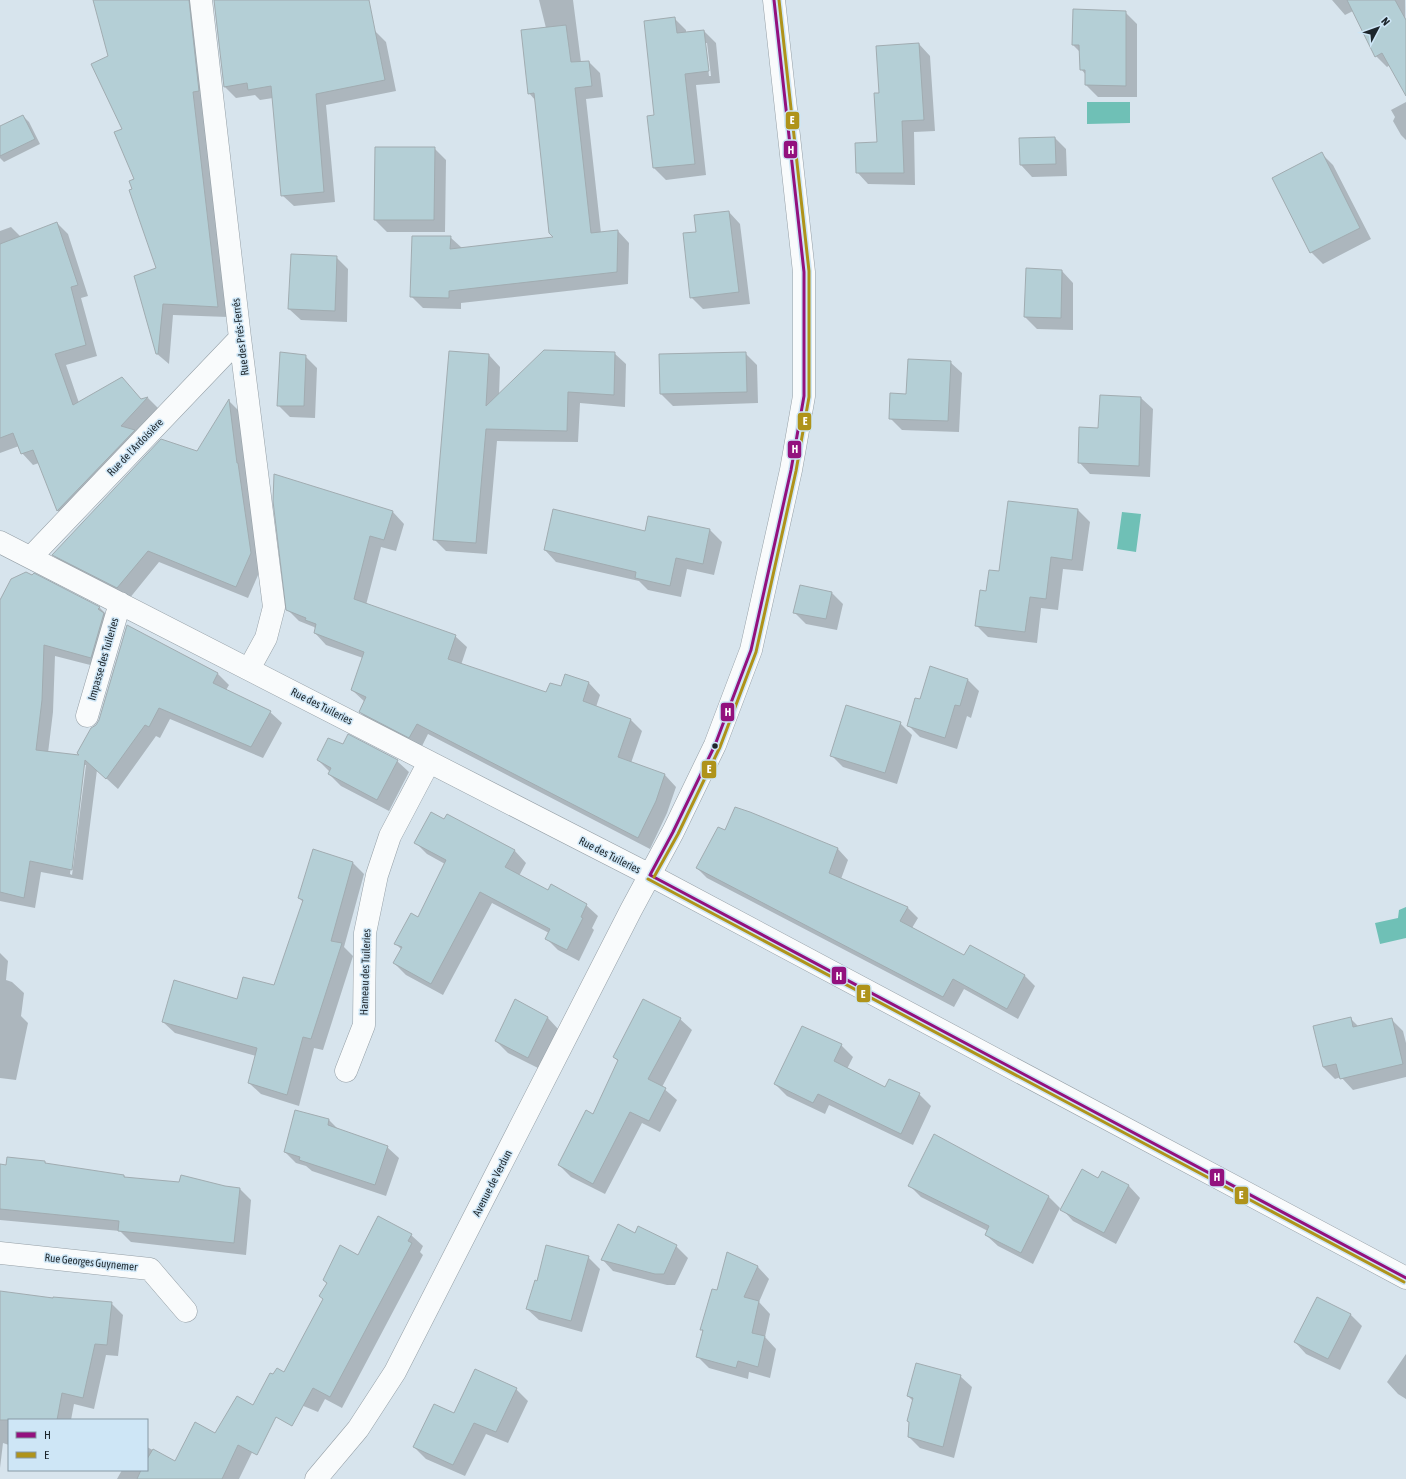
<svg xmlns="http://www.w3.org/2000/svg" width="1406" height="1479" viewBox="0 0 1406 1479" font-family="'Asap Condensed',sans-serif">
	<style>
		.water { fill: #6fc0b6 }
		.shadow { fill: #0003; fill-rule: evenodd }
		.building { fill: #b4cfd6; stroke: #a1acb1 }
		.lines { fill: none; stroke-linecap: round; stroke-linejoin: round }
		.street-casing { stroke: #959fa6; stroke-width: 23 }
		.street { stroke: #f9fbfc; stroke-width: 22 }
		.bus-1-casing { stroke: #cee6f6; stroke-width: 6 }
		.bus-2-casing { stroke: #cee6f6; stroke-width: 6 }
		.bus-1 { stroke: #93117e; stroke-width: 3 }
		.bus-2 { stroke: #af931a; stroke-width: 3 }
		.bus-dot { fill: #1d262c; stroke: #cee6f6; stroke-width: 1.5 }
		.labels { text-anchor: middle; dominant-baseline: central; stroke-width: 3; stroke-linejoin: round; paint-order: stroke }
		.street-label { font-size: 11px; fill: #1d262c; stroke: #cee6f6 }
		.line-badge { stroke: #cee6f6; stroke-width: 1.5 }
		.badge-label { font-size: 11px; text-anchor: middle; font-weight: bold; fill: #fff }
	</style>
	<rect width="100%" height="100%" fill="#d7e4ed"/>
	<path class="water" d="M1087 102H1130V123L1087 124Z
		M1122 512 1141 514 1136 552 1117 549Z
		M1406 907V938L1380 944 1375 923 1398 918 1399 910Z"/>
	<path class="shadow" d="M94 0H207L228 317 173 315 169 364 156 353 157 268 133 190 135 179 109 56Z
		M215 0H324L375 31 386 42 396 91 326 105 335 202 294 206 282 195 273 98 260 100 255 95 236 98 225 87Z
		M539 0H573L581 62H589L600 73 603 97 586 99 601 233 618 231 629 243 628 284 461 303V309L423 308 411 296 450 237 462 248 555 238 535 100 529 93 546 28Z
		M1332 0H1405L1406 94 1390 65 1387 67 1376 56 1353 11 1345 15Z
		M1074 11 1125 12 1137 24V97H1098L1086 85V75L1081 69 1080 52 1073 45Z
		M674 18 686 30V33L704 31 716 43 720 83 696 85 706 175 666 180 654 168 648 117 656 116ZM705 43H707L711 76H709Z
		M919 44 930 56 935 131 914 132 915 185 868 184 857 172 879 143 880 94Z
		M1406 102V140L1401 135 1393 121 1395 117 1391 110Z
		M23 116 29 122 40 144 4 162 0 158V127Z
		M1055 138 1066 149 1067 176 1032 177 1021 165 1020 139Z
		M434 148 446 160 445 232H387L375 220Z
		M1321 153 1333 165 1371 239 1323 264 1311 252 1273 178Z
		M729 212 740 224 750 304 703 309 691 297 697 232Z
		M57 223 68 234 88 296 81 298 97 356 66 365 79 403 142 400 148 398 159 409 69 522 58 511 39 463 33 465 22 453 19 446 0 453V231L11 227 21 237Z
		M336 257 348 269 347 322 301 320 289 309Z
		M1062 271 1073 283V330L1037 329 1025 317Z
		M614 353 626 364 625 407 580 403 578 442 497 441 487 554 446 551 434 539 489 355 500 367 499 395Z
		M745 353 757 365 758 403 673 406 661 394Z
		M305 356 317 368 315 418 290 417 278 405Z
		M950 362 962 373 959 432 902 430 890 418 907 395Z
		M1141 398 1153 409 1150 477 1090 474 1079 462 1099 429Z
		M229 401 240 412 262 566 248 598 159 562 129 599 65 566 53 555 198 452Z
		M1078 510 1090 522 1083 571 1063 569 1058 610 1041 608 1037 643 988 637 976 625 987 592 999 572Z
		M393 512 404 524 396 551 381 547 366 605 455 636 467 647 461 665 547 694 561 688 566 675 589 683 600 695 596 707 631 720 642 731 631 763 665 775 676 787 667 813 650 849 428 734 421 748 371 723 360 712 365 702 352 690 363 658 326 645 315 633 316 629 314 627 299 621 287 609Z
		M649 517 710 530 722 542 714 575 687 569 681 597 648 590 639 581 556 562 545 550 646 532Z
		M34 575 100 608 111 619 102 668 55 656 53 712 48 753 82 756 79 753 218 674 229 685 226 690 270 712 282 723 263 758 170 719 160 738 156 736 118 789 97 770 83 880 41 872 35 908 0 901V602ZM84 765H86L72 875 70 874Z
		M831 592 843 604 837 630 806 624 794 612Z
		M967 679 979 691 971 718 967 716 957 749 920 737 908 725 920 701Z
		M900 723 912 735 897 784 843 767 831 755Z
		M343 746 397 761 409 772 389 811 341 786 329 774 330 772 318 760Z
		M749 813 838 849 848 860 841 879 907 907 918 918 912 928 965 956 1024 975 1035 986 1018 1019 964 989 954 1007 707 878 697 868 725 831Z
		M447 815 515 851 526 863 519 876 548 891 586 905 598 916 592 928 594 930 579 961 558 950 546 938 549 933 492 903 443 995 406 975 394 963 402 950 395 943 419 919 445 864 427 854 415 842 445 820Z
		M353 863 364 874 344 947 353 956 323 1050 314 1048 299 1106 261 1094 249 1083 256 1056 175 1033 163 1022 238 1000 275 986 303 902 299 898Z
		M0 953 8 961 6 980 12 982 24 993 21 1016 28 1023 16 1080 0 1078Z
		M515 1000 548 1018 559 1030 540 1069 508 1053 496 1041Z
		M1350 1018 1359 1027 1391 1019 1403 1031 1406 1043V1077L1353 1090 1341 1077 1335 1079 1323 1067Z
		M680 1019 692 1030 662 1087 677 1100 660 1132 642 1123 605 1194 571 1177 559 1165 593 1115 619 1062 614 1057Z
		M841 1045 853 1057 847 1069 886 1088 919 1094 931 1106 913 1145 829 1105 825 1114 787 1096 775 1084Z
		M295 1111 329 1120 339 1130 387 1147 399 1158 386 1196 312 1171 306 1166 296 1163 285 1152Z
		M45 1162 47 1165 124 1176 126 1178 240 1189 251 1200 246 1255 131 1242 120 1231 0 1220V1165L7 1166Z
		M1103 1173 1129 1186 1140 1198 1116 1244 1073 1221 1062 1209 1099 1180Z
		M909 1185 1048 1196 1060 1208 1033 1264 998 1246 986 1235 988 1231 921 1197Z
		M635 1234 676 1246 688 1258 675 1285H667L613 1271 602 1259Z
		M411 1235 423 1246 420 1252 423 1255 342 1408 325 1399 318 1412 289 1400 324 1300 327 1284 324 1280 358 1256Z
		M727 1254 758 1267 769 1279 759 1302 770 1314 765 1337 776 1349 770 1378 749 1372 748 1379 709 1368 697 1356 704 1332 701 1329 717 1291Z
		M588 1257 600 1269 582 1332 539 1320 527 1309Z
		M0 1292 54 1299 111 1303 123 1315 118 1356 106 1355 94 1409 74 1404 71 1420H9V1445L3 1443 0 1468Z
		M1350 1314 1362 1326 1340 1370 1306 1354 1295 1342Z
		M1406 1354V1399L1398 1394 1387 1382Z
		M960 1376 972 1387 954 1458 920 1448 909 1437 913 1401 908 1396Z
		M516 1389 528 1401 508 1443 486 1434 465 1476 426 1459 414 1447 454 1414Z
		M216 1434 259 1438 239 1479H117L122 1470H147V1447L175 1462Z"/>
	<path class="building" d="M93 0H189L199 91 193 92 218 307 163 304 158 354H156L134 276 156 268 129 190 132 189 129 181 134 179 114 132 122 129 91 64 108 56Z
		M214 0H369L385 80 316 94 324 192 281 196 271 86 248 90 247 83 224 87Z
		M1347 0H1395L1406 20V96L1382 53 1375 57Z
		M1073 9 1126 11V86L1085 85V70H1080L1079 45H1072Z
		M675 17 677 33 704 30 709 71 685 74 695 164 653 168 647 116 654 115 644 21Z
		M566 25 571 62 589 61 592 86 575 88 591 233 618 230 617 272 449 291V298L410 297 412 236H451L450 249 553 237 549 233 534 93 528 94 521 30Z
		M919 43 924 120 902 121 904 173H856L855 143 877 142 874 93H879L876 46Z
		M23 115 35 139 0 156V126Z
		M1055 137 1056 164 1020 165 1019 138Z
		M375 147H435L434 220H374Z
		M1322 152 1360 228 1310 253 1272 178Z
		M729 211 739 292 690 298 683 233 696 232 694 215Z
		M57 222 78 285 71 287 86 345 55 354 73 405 122 377 141 399 148 397 121 426 135 430 57 511 33 450 21 454 13 433 0 438V244Z
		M291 254 337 256 335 311 288 309Z
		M1026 268 1062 270 1061 318 1024 317Z
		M544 350 615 352 614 395 568 392 567 431 486 429 476 543 433 540 449 351 489 354 486 406Z
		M280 352 306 355 304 406H277Z
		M746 352 747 392 660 394 659 354Z
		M908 359 951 361 948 421 889 419 890 393 906 394Z
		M1100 395 1141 397 1139 466 1078 463 1079 427 1098 428Z
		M229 399 237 463H238L251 553 236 587 148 551 117 588 52 555 161 439 197 451Z
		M274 474 393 511 384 540 370 536 354 599 456 635 448 659 546 692 550 683 561 686 565 674 589 682 583 701 631 719 618 757 665 774 656 801 638 838 417 724 409 738 359 712 366 697 351 690 364 652 314 633 316 624 305 620 306 618 286 610 273 501Z
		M1008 501 1078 509 1072 560 1051 557 1046 599 1030 597 1025 632 975 626 980 590 986 591 989 570 999 571Z
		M553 509 645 531 648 516 710 529 703 564 676 558 670 586 635 578 636 572 544 550Z
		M26 572 32 575 34 573 100 607 98 609 104 613 91 658 44 645 42 700 36 750 79 755 77 753 91 728 96 725 99 720 127 625 218 673 213 683 271 711 251 747 159 708 149 727 145 725 106 779 85 760 72 870 30 861 24 898 0 892V600L11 579Z
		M800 585 832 592 826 619 793 613Z
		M930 666 968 679 960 706 955 705 945 738 907 726 915 698 920 699Z
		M846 705 901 722 885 773 830 756Z
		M348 734 398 760 377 800 328 774 331 768 317 760 328 738 343 744Z
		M735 807 750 812 838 848 829 873 908 907 900 921 964 955 970 945 1025 975 1007 1009 953 979 943 997 696 868 718 827 725 830Z
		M431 812 444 819 447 814 515 850 505 867 548 890 551 884 587 904 581 917 583 918 567 950 545 939 550 929 480 892 431 984 393 963 402 947 394 944 411 913 418 917 446 860 414 843Z
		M313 849 353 862 331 941 342 943 311 1039 303 1037 287 1095 248 1083 257 1048 162 1022 174 980 237 999 243 977 274 985 303 900 298 898Z
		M515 999 548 1017 528 1058 495 1041Z
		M643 999 681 1018 648 1079 666 1088 649 1121 630 1112 593 1184 558 1165 586 1110 593 1114 618 1060 613 1057Z
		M1351 1017 1353 1027 1392 1018 1403 1064 1340 1079 1336 1064 1323 1067 1313 1026Z
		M802 1026 842 1044 834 1061 885 1087 889 1079 920 1093 901 1134 818 1094 813 1103 774 1084Z
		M295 1110 329 1119 328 1125 388 1146 375 1185 299 1160 300 1157 284 1152Z
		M934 1134 1049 1196 1021 1253 985 1235 989 1226 908 1186Z
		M7 1157 45 1161V1163L124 1175V1177L179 1182 181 1175 225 1186 240 1188 234 1243 118 1231 119 1221 0 1209V1164L6 1165Z
		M1082 1169 1098 1178 1102 1171 1129 1185 1104 1233 1060 1210Z
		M378 1216 412 1234 408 1241 412 1243 330 1397 313 1388 292 1426 276 1417 257 1455 238 1445 222 1479H137L141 1470H147V1459L153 1449 175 1461 195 1422 215 1433 237 1396 253 1405 270 1373 273 1374 277 1368 284 1372 323 1299 319 1296 327 1283 323 1280 340 1245 358 1255Z
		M618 1224 635 1233 638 1226 677 1245 664 1274H655L601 1260Z
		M546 1245 589 1256 571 1321 526 1309 535 1280 537 1281Z
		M727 1252 758 1266 744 1297 759 1301 752 1333 765 1336 758 1367 738 1361 736 1368 696 1357 703 1330H700L712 1289 717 1290Z
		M0 1291 53 1298V1297L112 1302 107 1345 95 1344 83 1398 62 1393 57 1420H0Z
		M1317 1297 1351 1314 1328 1359 1294 1342Z
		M916 1363 961 1375 943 1447 908 1437 909 1422 907 1421 913 1398 907 1396Z
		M475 1369 517 1388 496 1432 474 1423 453 1465 413 1447 434 1404 454 1413Z"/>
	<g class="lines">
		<g class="street-casing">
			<path id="street" d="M201 0 240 338 274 607 266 638 249 669
				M0 542 650 875 1406 1278
				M31 557 240 338
				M87 716 120 603
				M346 1071 364 1025 365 933 377 875 390 836 429 762
				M0 1253 150 1269 186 1311
				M316 1479 358 1429 395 1372 631 910 673 832 715 745 751 650 791 470 804 396V272L774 0"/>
		</g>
		<use href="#street" class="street"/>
		<g class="bus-1-casing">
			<path id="bus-1" d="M650 875 673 832 715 745 751 650 791 470 804 396V272L774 0
				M650 875 1406 1278"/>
		</g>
		<g class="bus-2-casing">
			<path id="bus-2" d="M654 877 678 834 720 747 756 652 796 471 809 397V271L779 0
				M648 879 1404 1282"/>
		</g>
		<use href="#bus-1" class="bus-1"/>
		<use href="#bus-2" class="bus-2"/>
	</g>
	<circle class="bus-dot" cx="715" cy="746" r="3.5"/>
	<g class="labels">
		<g class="street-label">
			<text transform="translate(240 337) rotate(-97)">Rue des Prés-Ferrés</text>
			<text transform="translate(135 447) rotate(-46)">Rue de l'Ardoisière</text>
			<text transform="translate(103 659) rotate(-74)">Impasse des Tuileries</text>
			<text transform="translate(322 706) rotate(27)">Rue des Tuileries</text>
			<text transform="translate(610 855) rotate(27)">Rue des Tuileries</text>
			<text transform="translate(365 972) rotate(-88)">Hameau des Tuileries</text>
			<text transform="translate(492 1183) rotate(-63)">Avenue de Verdun</text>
			<text transform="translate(91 1262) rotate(6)">Rue Georges Guynemer</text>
		</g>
	</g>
	<g class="line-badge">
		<rect x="785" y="111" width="15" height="19" rx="4" fill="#af931a"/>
		<rect x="783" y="140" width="15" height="19" rx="4" fill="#93117e"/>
		<rect x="797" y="412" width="15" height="19" rx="4" fill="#af931a"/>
		<rect x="787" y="440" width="15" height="19" rx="4" fill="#93117e"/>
		<rect x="720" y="702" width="15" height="20" rx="4" fill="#93117e"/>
		<rect x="701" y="760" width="16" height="19" rx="4" fill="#af931a"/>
		<rect x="831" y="966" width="16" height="19" rx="4" fill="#93117e"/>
		<rect x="856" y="984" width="15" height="19" rx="4" fill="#af931a"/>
		<rect x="1209" y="1168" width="16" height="19" rx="4" fill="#93117e"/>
		<rect x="1234" y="1186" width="15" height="19" rx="4" fill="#af931a"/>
	</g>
	<g class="badge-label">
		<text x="792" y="124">E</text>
		<text x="791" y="154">H</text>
		<text x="805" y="425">E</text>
		<text x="795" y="453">H</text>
		<text x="728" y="716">H</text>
		<text x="709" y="773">E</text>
		<text x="839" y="980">H</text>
		<text x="863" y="998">E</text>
		<text x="1217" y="1181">H</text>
		<text x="1241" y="1199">E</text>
	</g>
	<rect x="8" y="1419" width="140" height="52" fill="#cee6f6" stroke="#8799a5"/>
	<rect x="16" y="1432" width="20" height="6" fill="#93117e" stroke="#8799a5"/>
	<text x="44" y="1439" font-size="12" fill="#1d262c">H</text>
	<rect x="16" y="1452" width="20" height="6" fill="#af931a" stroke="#8799a5"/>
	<text x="44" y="1459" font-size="12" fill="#1d262c">E</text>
	<g transform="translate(1378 28) rotate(49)" stroke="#cee6f6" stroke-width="3" paint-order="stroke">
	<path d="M0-3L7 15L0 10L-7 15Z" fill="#1d262c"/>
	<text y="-6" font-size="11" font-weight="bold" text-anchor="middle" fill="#1d262c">N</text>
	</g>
</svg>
